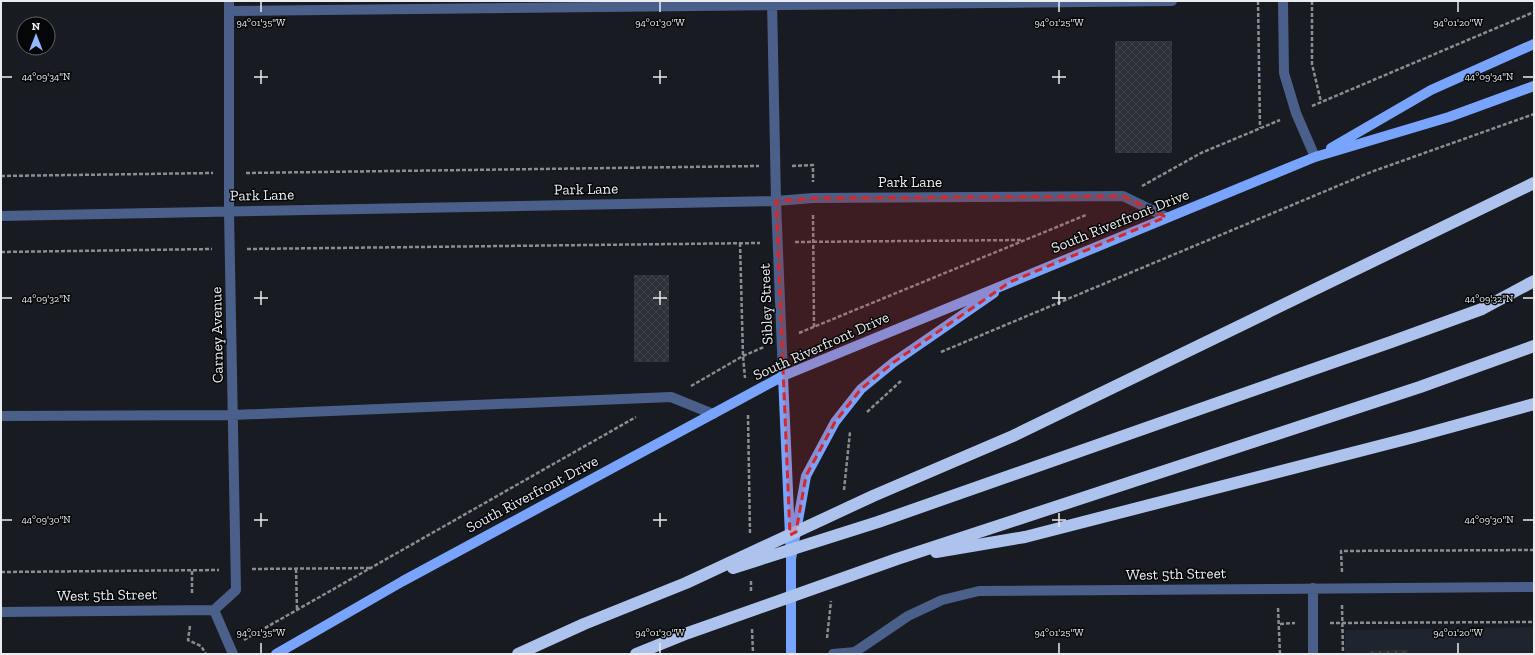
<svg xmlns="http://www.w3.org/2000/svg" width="1535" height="655" viewBox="0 0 1535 655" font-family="'Zilla Slab',serif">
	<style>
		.built { fill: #1f252f }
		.building { fill: url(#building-cross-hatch) }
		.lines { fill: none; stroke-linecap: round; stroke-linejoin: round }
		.path { stroke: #8a8d92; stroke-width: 2.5; stroke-dasharray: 4 2; stroke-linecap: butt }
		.minor { stroke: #4a608a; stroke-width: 10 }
		.major { stroke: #79a4fd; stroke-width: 10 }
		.highway { stroke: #adc3ee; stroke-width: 12 }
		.marked { fill: #d62828; fill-opacity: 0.2; stroke: #d62828; stroke-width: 3; stroke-dasharray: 8 5; stroke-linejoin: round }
		.ticks { fill: none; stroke: #eaecf0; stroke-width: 1.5 }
		.labels { text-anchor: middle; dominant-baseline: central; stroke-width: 3; stroke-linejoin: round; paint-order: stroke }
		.street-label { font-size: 15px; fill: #eaecf0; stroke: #050608 }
		.ticks-label { font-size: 10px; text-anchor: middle; fill: #eaecf0; stroke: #050608; stroke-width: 3; stroke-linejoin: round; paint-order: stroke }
	</style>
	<defs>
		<pattern id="building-cross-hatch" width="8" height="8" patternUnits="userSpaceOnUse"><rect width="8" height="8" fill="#2d3037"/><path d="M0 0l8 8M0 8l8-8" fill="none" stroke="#41444a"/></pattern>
	</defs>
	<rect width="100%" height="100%" fill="#181b21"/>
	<path class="built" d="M1534 627V654H1345V630Z"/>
	<path class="building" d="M1115 41H1172V153H1115Z
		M634 275H669V362H634Z
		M1408 650V654H1369V651Z"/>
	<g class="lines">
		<path class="path" d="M1258 1 1260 128
			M1312 1V64L1321 102
			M1312 106 1534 12
			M792 166 813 165V182
			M246 173 759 166
			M1 176 213 173
			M1142 186 1201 153 1280 120
			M813 215 814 328
			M795 242 1022 240
			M740 243 743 356 745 378
			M247 249 760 243
			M1 252 212 249
			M799 333 1086 215
			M941 352 1371 172 1534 114
			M691 386 743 356 764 347
			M867 412 902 380
			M748 415 750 534
			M844 490 850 432
			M252 569 371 568
			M296 569 297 610
			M1 572 219 570
			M1342 572 1341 551 1534 550
			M751 581V592
			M192 593V570
			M1342 605 1343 654
			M1278 608 1280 654
			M1330 623 1534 622
			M1280 624 1295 623
			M190 626 188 640 201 646 206 654
			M752 629 753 654
			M827 638 831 601
			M244 640 636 417"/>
		<path class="minor" d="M229 1V211L236 590 214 610 233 654
			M772 1 776 201 783 376
			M1283 1 1284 73 1296 113 1315 157
			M229 11 1172 1
			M1 216 776 201 813 198 1123 196 1166 217
			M1 416 233 415 671 397 713 414
			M1313 588V654
			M1 612 214 610
			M833 654 855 652 908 616 942 600 979 591 1534 587"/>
		<path class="major" d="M1331 148 1431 90 1534 44
			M783 376 791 559V654
			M791 559 806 476 835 422 861 389 894 362 994 293
			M276 654 403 581 783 376 1315 157 1449 117 1534 86"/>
		<path class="highway" d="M936 552 1025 537 1414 437 1534 404
			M733 568 878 522 1391 342 1482 309 1534 281
			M518 654 584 624 686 583 873 496 1013 436 1534 183
			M636 654 688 633 897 559 1420 387 1534 346"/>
	</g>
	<path class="marked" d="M1123 196 1166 217 1010 282 894 362 861 389 835 422 806 476 796 532 790 535 776 201 813 198Z"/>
	<path class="ticks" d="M261 2V12M660 2V12M1059 2V12M1458 2V12M261 70V84M660 70V84M1059 70V84M2 77H12M254 77H268M653 77H667M1052 77H1066M1523 77H1533M261 291V305M660 291V305M1059 291V305M2 298H12M254 298H268M653 298H667M1052 298H1066M1523 298H1533M261 513V527M660 513V527M1059 513V527M2 520H12M254 520H268M653 520H667M1052 520H1066M1523 520H1533M261 643V653M660 643V653M1059 643V653M1458 643V653"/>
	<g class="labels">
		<g class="street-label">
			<text x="910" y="182">Park Lane</text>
			<text transform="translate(586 189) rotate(-1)">Park Lane</text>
			<text transform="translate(262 195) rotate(-1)">Park Lane</text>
			<text transform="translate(1120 221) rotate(-22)">South Riverfront Drive</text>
			<text transform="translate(766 304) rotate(-92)">Sibley Street</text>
			<text transform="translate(217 335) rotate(-91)">Carney Avenue</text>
			<text transform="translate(821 346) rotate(-24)">South Riverfront Drive</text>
			<text transform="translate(532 494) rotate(-28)">South Riverfront Drive</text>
			<text transform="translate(1176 574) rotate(-1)">West 5th Street</text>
			<text transform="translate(107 595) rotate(-1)">West 5th Street</text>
		</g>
	</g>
	<g class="ticks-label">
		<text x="261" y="26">94°01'35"W</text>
		<text x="660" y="26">94°01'30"W</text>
		<text x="1059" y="26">94°01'25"W</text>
		<text x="1458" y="26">94°01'20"W</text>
		<text x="46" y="80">44°09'34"N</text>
		<text x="1489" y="80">44°09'34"N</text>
		<text x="46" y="302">44°09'32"N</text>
		<text x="1489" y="302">44°09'32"N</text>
		<text x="46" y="523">44°09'30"N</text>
		<text x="1489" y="523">44°09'30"N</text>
		<text x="261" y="636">94°01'35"W</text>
		<text x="660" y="636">94°01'30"W</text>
		<text x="1059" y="636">94°01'25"W</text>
		<text x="1458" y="636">94°01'20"W</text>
	</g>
	<rect width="1535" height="655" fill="none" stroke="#eaecf0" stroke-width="4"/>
	<g transform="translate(36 36)"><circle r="19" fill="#050608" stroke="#616265"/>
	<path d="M0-3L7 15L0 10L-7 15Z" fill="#94b7fd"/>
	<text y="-6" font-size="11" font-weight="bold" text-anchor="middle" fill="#eaecf0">N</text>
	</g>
</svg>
